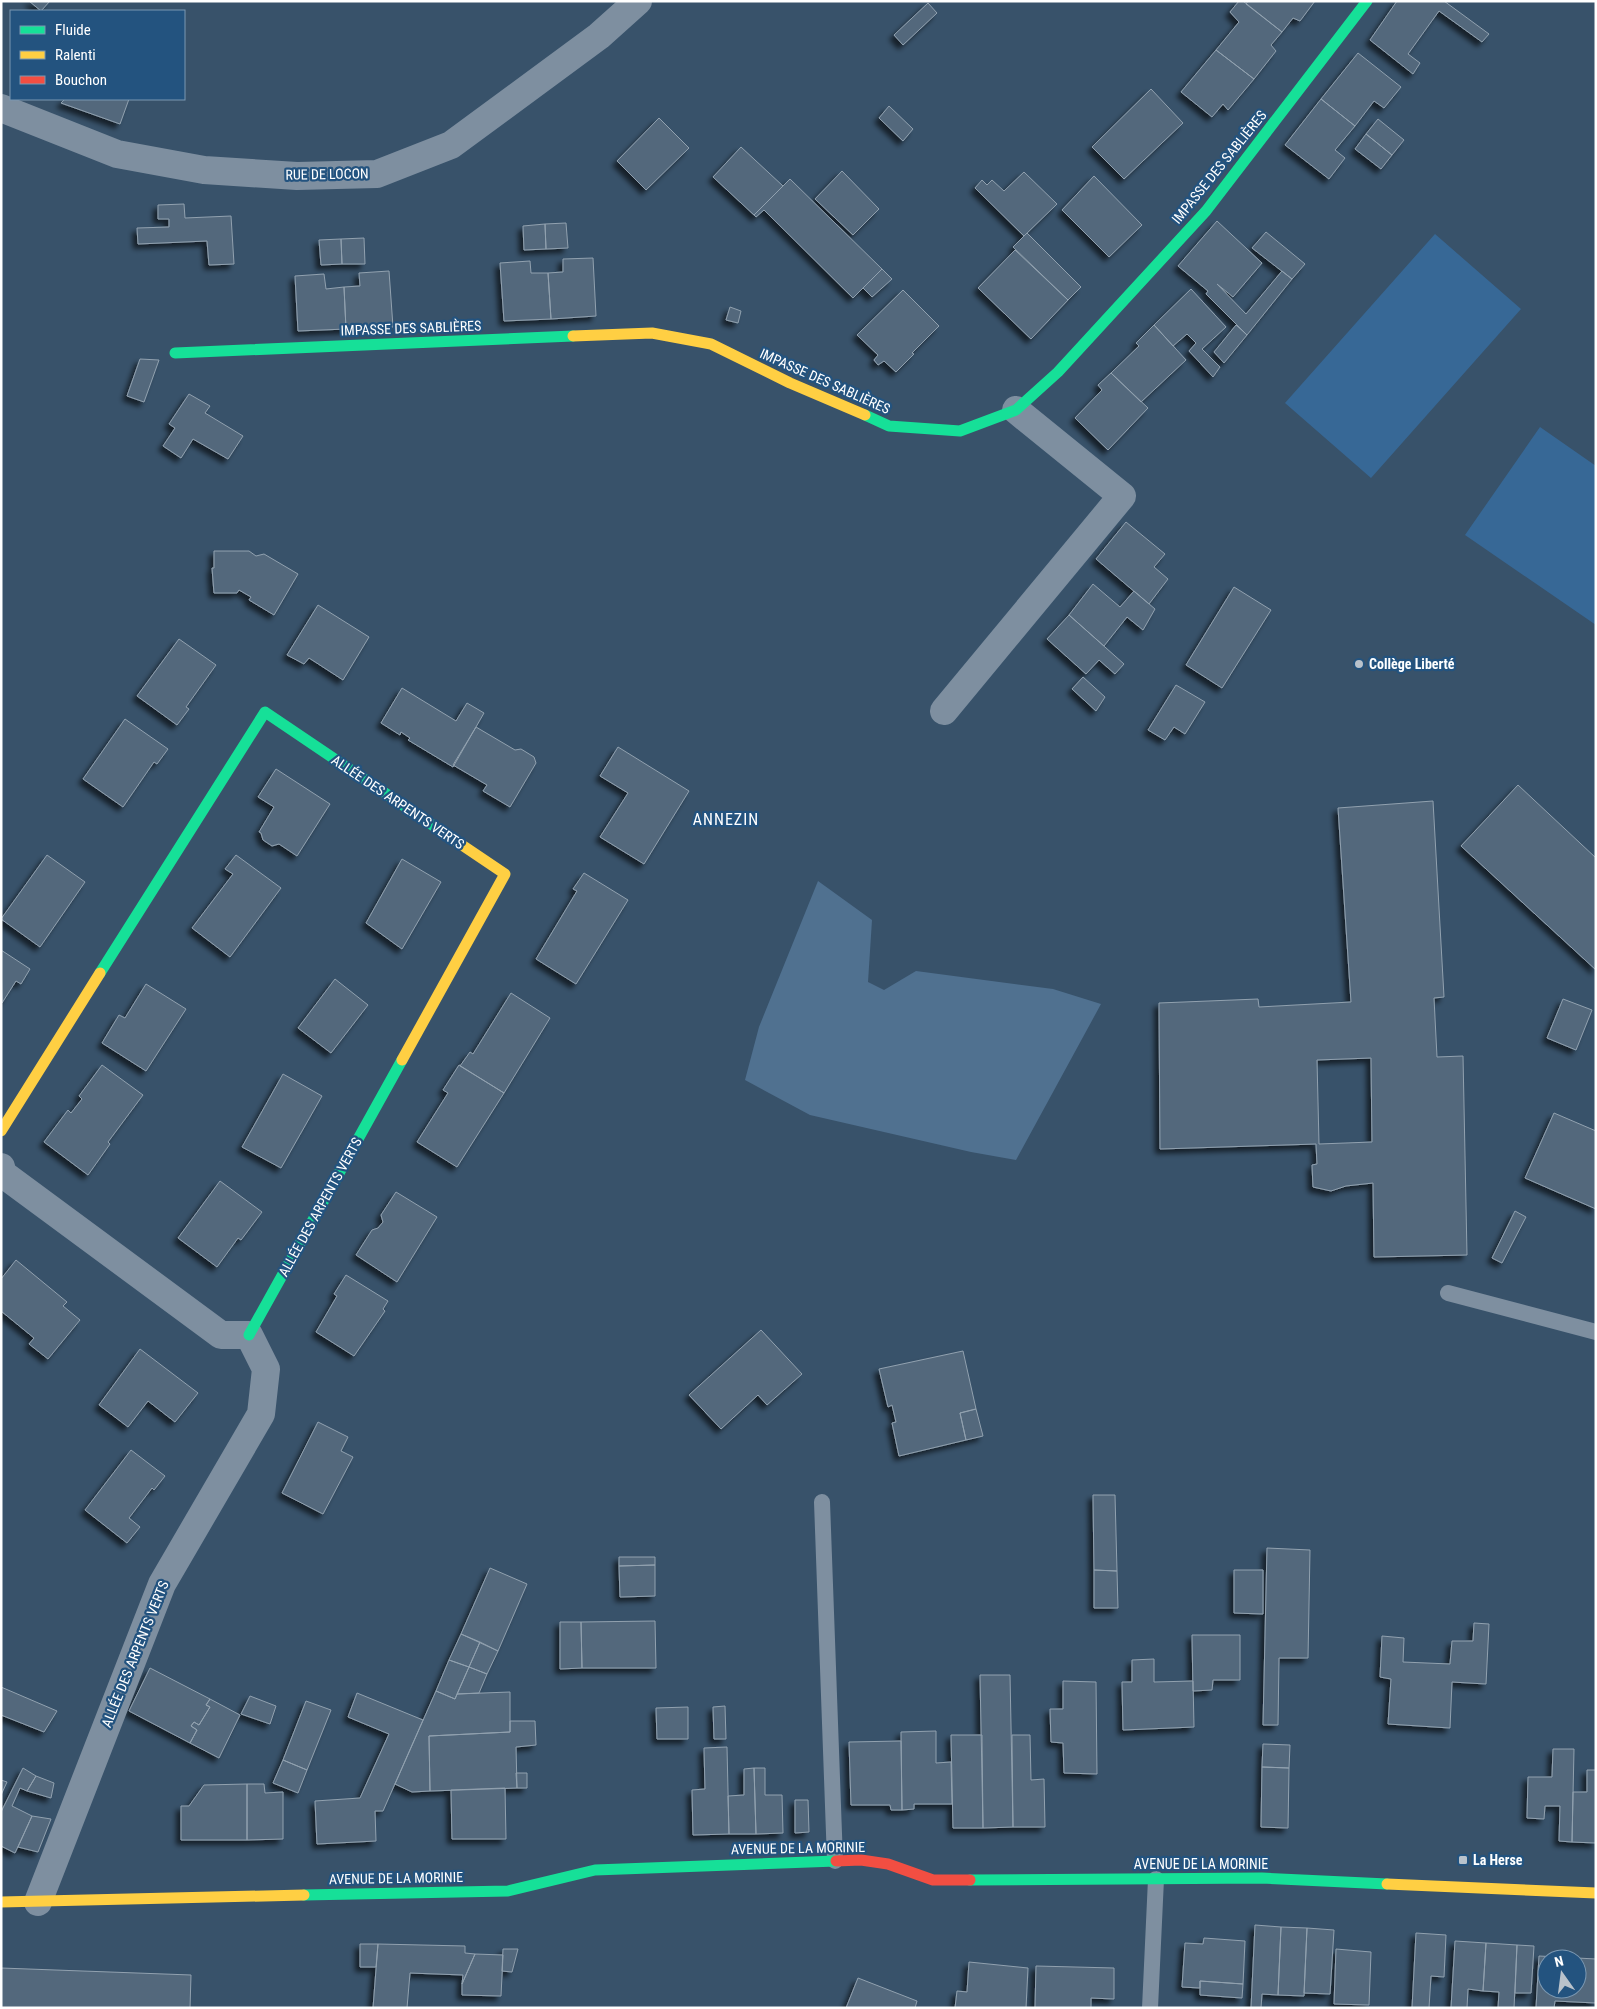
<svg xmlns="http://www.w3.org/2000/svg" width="1597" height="2009" viewBox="0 0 1597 2009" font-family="'Roboto Condensed',sans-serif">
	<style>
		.green { fill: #376896 }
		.water { fill: #507190 }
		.building { fill: #53687c; stroke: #91a1af; fill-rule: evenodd; filter: url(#shadow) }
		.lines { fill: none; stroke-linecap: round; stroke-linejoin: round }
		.lane { stroke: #7e8fa0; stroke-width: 16 }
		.street { stroke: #7e8fa0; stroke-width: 28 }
		.fast { stroke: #16e098; stroke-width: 11 }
		.slow { stroke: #ffcf43; stroke-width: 11 }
		.jam { stroke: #f24e42; stroke-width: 11 }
		.poi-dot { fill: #b9c2cb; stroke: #23537f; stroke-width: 2 }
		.labels { text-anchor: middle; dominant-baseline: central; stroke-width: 4.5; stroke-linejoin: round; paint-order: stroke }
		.street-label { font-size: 14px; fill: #fff; stroke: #23537f }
		.poi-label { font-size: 14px; font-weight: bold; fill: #fff; stroke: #23537f; text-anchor: start }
		.quarter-label { font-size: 16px; letter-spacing: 1px; fill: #fff; stroke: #23537f }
	</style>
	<defs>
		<filter id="shadow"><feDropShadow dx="-4.5" dy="4.5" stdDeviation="2.5" flood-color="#0009"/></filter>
	</defs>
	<rect width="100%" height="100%" fill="#38526a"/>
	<path class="green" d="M1435 234 1521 309 1371 478 1285 403Z
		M1540 427 1596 466V625L1465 535Z"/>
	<path class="water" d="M818 881 872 920 868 982 884 990 916 971 1053 989 1101 1004 1016 1160 971 1152 810 1115 745 1080 759 1027Z"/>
	<path class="building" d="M29 1H50L41 11Z
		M1239 1H1243L1282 32 1271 45 1276 51 1254 79 1216 50 1239 22 1230 12Z
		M1248 1H1315L1300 21 1293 18 1282 32 1246 4Z
		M1397 1H1444L1489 34 1482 42 1439 11 1408 54 1420 63 1413 74 1370 40Z
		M928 3 937 13 903 45 894 35Z
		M1216 50 1254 79 1228 110 1223 104 1212 117 1181 92Z
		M1358 53 1401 87 1384 108 1374 101 1355 126 1321 99Z
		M1151 89 1183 123 1124 179 1092 147Z
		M65 99H129L120 124 61 103Z
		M1321 99 1355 126 1335 150 1345 158 1329 179 1285 145Z
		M889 106 913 129 903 141 879 118Z
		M659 118 689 148 646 190 617 161Z
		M1378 119 1404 140 1392 155 1366 134Z
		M1366 134 1392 155 1381 169 1355 149Z
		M741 147 783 186 754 215 713 177Z
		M842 171 879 209 853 235 815 199Z
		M1024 172 1057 204 1024 236 975 188 982 180 987 185 992 180 1004 191Z
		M1094 176 1142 225 1109 257 1062 210Z
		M790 179 882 269 853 298 764 210 756 217 754 215Z
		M184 204 185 218 231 216 234 264 209 265 207 241 138 244 137 228 169 227V219H158V205Z
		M1217 221 1262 263 1233 297 1217 284 1246 314 1282 271 1292 279 1247 335 1206 294 1208 291 1178 266Z
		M566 223 568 248 546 249 545 224Z
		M545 224 546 249 524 250 523 226Z
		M1266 232 1305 264 1292 279 1252 248Z
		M1027 233 1081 287 1068 300 1013 247Z
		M364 238 365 264H342L341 239Z
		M341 239 342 264 321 265 319 240Z
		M1015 250 1068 300 1031 339 978 288Z
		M593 258 596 316 551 319 548 273 563 272V259Z
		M530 261 531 273H548L551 319 504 321 500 263Z
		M882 269 892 279 872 297 863 288Z
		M389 271 393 327 346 329 344 287 360 286 359 273Z
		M324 274 326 289 344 287 346 329 298 331 295 276Z
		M1191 289 1226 327 1202 349 1220 367 1213 377 1189 351 1196 343 1187 334 1173 346 1154 325Z
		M903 290 939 326 912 353 914 354 896 372 884 361 878 365 874 360 878 355 857 335Z
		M730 307 741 311 738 323 726 320Z
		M1154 325 1186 360 1141 402 1111 373 1139 346 1136 343Z
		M1236 325 1247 335 1224 363 1214 352Z
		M140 359 159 360 144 402 127 396Z
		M1111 373 1148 408 1108 450 1075 418 1102 390 1098 385Z
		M189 394 210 406 205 413 243 436 228 459 193 439 181 458 163 446 175 428 169 424Z
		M1126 522 1165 554 1154 567 1168 579 1149 604 1096 559Z
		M214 551H249L256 556 264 554 298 574 274 615 249 600 251 597 239 590 237 593H214L212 568H214Z
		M1093 584 1120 607 1134 591 1155 609 1143 630 1127 617 1104 646 1069 615Z
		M1234 587 1271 610 1222 688 1186 665Z
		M318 605 369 637 343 680 309 658 304 664 287 655Z
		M1069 615 1124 664 1115 674 1099 660 1086 674 1047 639Z
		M179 639 216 665 186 707 189 709 177 725 137 696Z
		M1083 677 1105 697 1096 711 1072 689Z
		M1176 685 1205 702 1185 734 1174 727 1165 740 1148 730Z
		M402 688 456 721 467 703 484 713 453 767 408 740 410 738 401 732 400 735 381 723Z
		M125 719 168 749 157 764 154 762 123 807 83 779Z
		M476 727 515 750 521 749 534 757 536 763 510 807 483 791 487 785 453 765Z
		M618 747 689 791 644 864 600 837 628 793 600 776Z
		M276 769 330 804 297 856 279 844 272 846 263 840 261 833 259 832 274 807 258 797Z
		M1518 785 1596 858V970L1461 846Z
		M1433 801 1444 997 1434 998 1437 1057 1463 1056 1467 1255 1374 1257 1373 1183 1346 1186 1331 1191 1313 1187 1312 1165 1317 1164 1316 1144 1160 1149 1159 1003 1258 999 1259 1007 1351 1002 1338 808ZM1371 1058 1372 1142 1319 1144 1317 1060Z
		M47 855 85 882 40 947 1 919Z
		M236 855 281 888 230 957 192 928 233 874 225 869Z
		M402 859 441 882 402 949 366 923Z
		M584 873 628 900 576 984 536 959 577 891 573 889Z
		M1 950 30 969 21 984 16 981 2 1003Z
		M335 979 368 1005 331 1053 298 1028Z
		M146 984 186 1009 146 1071 102 1043 119 1015 125 1018Z
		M511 993 550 1018 504 1093 460 1066 470 1052 473 1054Z
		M1563 999 1592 1010 1576 1050 1547 1038Z
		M102 1065 143 1095 108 1142 110 1144 88 1175 44 1142 68 1110 71 1113 82 1099 79 1096Z
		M459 1065 504 1093 457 1167 417 1142 448 1093 443 1090Z
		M283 1074 322 1096 281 1168 242 1147Z
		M1554 1113 1596 1131V1209L1525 1178Z
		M220 1181 262 1212 241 1240 238 1238 217 1267 178 1238Z
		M396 1192 437 1217 397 1282 356 1255 372 1230 378 1228 383 1222 381 1215Z
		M1515 1211 1526 1217 1502 1263 1492 1258Z
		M16 1260 67 1302 63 1306 80 1320 48 1359 29 1344 34 1338 1 1311V1279Z
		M346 1275 388 1301 383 1309 385 1311 354 1356 316 1332 337 1296 334 1294Z
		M761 1330 802 1374 767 1405 758 1395 721 1429 689 1395Z
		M140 1349 198 1393 175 1422 148 1401 128 1427 99 1405Z
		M963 1351 976 1409 960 1413 966 1440 899 1456 892 1423 896 1422 892 1405 888 1407 879 1369Z
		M976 1409 983 1436 966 1440 960 1413Z
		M318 1422 348 1437 341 1451 353 1457 323 1514 282 1493Z
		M131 1450 165 1476 154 1490 152 1488 129 1518 140 1527 127 1543 85 1510Z
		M1093 1495H1115L1117 1571 1094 1570Z
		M1267 1548 1310 1550 1308 1658H1279L1278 1725H1263Z
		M619 1557H655V1565L619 1566Z
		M655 1565V1596L620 1597 619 1566Z
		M490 1568 527 1584 498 1651 461 1634Z
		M1094 1570 1117 1571 1118 1608H1094Z
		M1234 1570H1263V1614L1234 1613Z
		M655 1621 656 1668H582L581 1622Z
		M560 1622H581L582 1668 560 1669Z
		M1474 1623 1489 1624 1486 1684 1452 1682 1450 1728 1388 1724 1391 1679 1380 1677 1382 1636 1404 1638 1403 1662 1450 1664 1452 1641H1473Z
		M461 1634 480 1642 469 1667 449 1660Z
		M1192 1635H1240V1680H1213L1212 1690 1193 1691Z
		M480 1642 498 1651 487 1674 469 1667Z
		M1154 1659V1682L1193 1681 1194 1727 1123 1730 1122 1682H1132V1660Z
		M449 1660 469 1667 455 1699 436 1691Z
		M469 1667 487 1674 479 1693 457 1694Z
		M150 1668 210 1699 206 1705 210 1707 199 1725 194 1722 191 1726 197 1730 190 1743 129 1711Z
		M980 1675H1010L1013 1827 983 1828Z
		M1063 1681 1096 1682 1097 1774 1064 1773 1063 1743 1051 1742 1050 1709H1063Z
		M1 1687 57 1711 44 1732 1 1715Z
		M436 1691 455 1699 457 1694 510 1692V1732L429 1736 430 1791 412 1792 395 1784Z
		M357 1693 423 1720 383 1811H375L376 1841 317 1844 315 1801 360 1798 389 1734 348 1717Z
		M250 1696 276 1706 270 1724 241 1714Z
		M210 1699 240 1715 219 1758 190 1743 197 1730 191 1726 194 1722 199 1725 210 1707 206 1705Z
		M306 1701 331 1710 307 1770 283 1760Z
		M725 1706 726 1739H714L713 1707Z
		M688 1707V1739H657L656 1708Z
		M510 1721H535L536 1745 516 1747 517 1788 430 1791 429 1736 510 1732Z
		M936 1731V1763L951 1762 952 1804H914V1809L902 1810 901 1732Z
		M951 1735H982L983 1828H953Z
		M1012 1735H1030L1031 1780 1044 1779 1045 1827H1013Z
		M901 1741 902 1810H891L890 1805H851L849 1742Z
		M1263 1744 1290 1745 1289 1768 1262 1767Z
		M727 1747 729 1834 693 1835 692 1790 705 1789 704 1748Z
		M1553 1749H1574L1572 1842 1559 1841 1560 1806H1545L1544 1819 1527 1818 1528 1777H1552Z
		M283 1760 307 1770 298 1793 273 1783Z
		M1262 1767 1289 1768 1288 1828 1261 1827Z
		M23 1768 36 1776 27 1791 20 1788 12 1806 32 1816 15 1853 1 1846V1812Z
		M754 1768 756 1834H729L728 1796 744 1795V1769Z
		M754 1768H765V1795H782L783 1833 756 1834Z
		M1587 1770H1596V1843L1572 1842 1573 1792H1587Z
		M516 1773H527V1788H517Z
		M36 1776 54 1783 51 1798 27 1791Z
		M1 1780 7 1782 1 1795Z
		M247 1784H264L265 1793 283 1792V1839L247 1840Z
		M247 1784V1840H181V1806H189L204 1785Z
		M505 1788 506 1839H452L451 1790Z
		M795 1800H808L809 1832 795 1833Z
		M32 1816 51 1819 38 1852 18 1847Z
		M1255 1925 1281 1927 1278 1995 1262 1994 1261 2008H1251Z
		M1281 1927 1307 1928 1304 1996 1278 1995Z
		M1307 1928 1334 1930 1330 1994 1304 1993Z
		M1416 1933 1446 1935 1444 1977 1431 1976 1429 2008H1412Z
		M1204 1938 1245 1941 1243 1984 1200 1981V1988L1182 1987 1185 1943 1203 1944Z
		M1455 1941 1486 1943 1483 1991 1468 1989 1467 2008H1451Z
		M1486 1943 1517 1945 1514 2008H1498L1499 1992 1483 1991Z
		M360 1944H378L376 1967H360Z
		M378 1944 465 1946V1953L475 1954 462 1984 463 1975 410 1973 407 2008H373Z
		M1517 1945 1534 1946 1531 1993H1515Z
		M503 1949H518L512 1972 502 1971Z
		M1336 1949 1371 1952 1369 2005 1334 2004Z
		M475 1954 503 1955 501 1996 462 1995V1984Z
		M1539 1956 1596 1959V2003L1555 2001 1554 2008H1536ZM1547 1959H1577V1989H1547Z
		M969 1962 1028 1968 1026 2008H955L957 1991 967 1992Z
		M1036 1966 1114 1968V1999L1091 1998V2008H1035Z
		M1 1968 191 1975 190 2008H1Z
		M858 1978 917 2001 915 2008H846Z
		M1200 1981 1243 1984 1242 1998 1200 1995Z"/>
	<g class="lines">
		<path class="lane" d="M1448 1293 1596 1332
			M822 1502 835 1861
			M1150 2008 1156 1879"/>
		<path class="street" d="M1 108 117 154 204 170 297 176 377 174 451 145 599 36 638 1
			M944 711 1122 496 1016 410
			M1 1167 3 1174 221 1335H249L266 1369 261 1414 162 1584 38 1902"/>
		<path class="fast" d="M175 353 573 336
			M865 415 889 426 960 431 1016 410 1058 372 1206 211 1367 1
			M100 973 265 712 456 841
			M249 1335 402 1060
			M970 1880 1262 1878 1387 1884
			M304 1895 508 1891 595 1870 836 1861"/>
		<path class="slow" d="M573 336 652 333 711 344 790 383 865 415
			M402 1060 505 874 456 841
			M1 1131 100 973
			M1387 1884 1596 1893
			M1 1902 304 1895"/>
		<path class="jam" d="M836 1861 861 1860 888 1864 933 1880H970"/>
	</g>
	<g class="poi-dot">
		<circle cx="1359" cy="664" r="5"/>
		<rect x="1458" y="1855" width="10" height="10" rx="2.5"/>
	</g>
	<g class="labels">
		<g class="street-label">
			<text transform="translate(1219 167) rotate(-51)">IMPASSE DES SABLIÈRES</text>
			<text transform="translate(327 174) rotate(-1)">RUE DE LOCON</text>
			<text transform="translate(411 328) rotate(-2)">IMPASSE DES SABLIÈRES</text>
			<text transform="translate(825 381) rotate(24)">IMPASSE DES SABLIÈRES</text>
			<text transform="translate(398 802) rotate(34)">ALLÉE DES ARPENTS VERTS</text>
			<text transform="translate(320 1207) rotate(-61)">ALLÉE DES ARPENTS VERTS</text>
			<text transform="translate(135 1654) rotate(-68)">ALLÉE DES ARPENTS VERTS</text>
			<text transform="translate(798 1848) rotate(-1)">AVENUE DE LA MORINIE</text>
			<text x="1201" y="1864">AVENUE DE LA MORINIE</text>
			<text transform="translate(396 1878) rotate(-1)">AVENUE DE LA MORINIE</text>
		</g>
		<g class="poi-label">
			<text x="1369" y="664">Collège Liberté</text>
			<text x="1473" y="1860">La Herse</text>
		</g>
		<g class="quarter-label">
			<text x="726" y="819">ANNEZIN</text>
		</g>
	</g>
	<rect width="1597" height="2009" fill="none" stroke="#ffffff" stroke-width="5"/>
	<rect x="10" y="10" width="175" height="90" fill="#23537f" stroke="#7b98b2"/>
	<rect x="20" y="26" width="25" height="8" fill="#16e098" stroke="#7b98b2"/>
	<text x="55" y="35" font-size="15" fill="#ffffff">Fluide</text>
	<rect x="20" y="51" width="25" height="8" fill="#ffcf43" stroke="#7b98b2"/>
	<text x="55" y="60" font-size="15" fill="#ffffff">Ralenti</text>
	<rect x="20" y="76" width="25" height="8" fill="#f24e42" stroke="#7b98b2"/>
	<text x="55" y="85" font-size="15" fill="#ffffff">Bouchon</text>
	<g transform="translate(1562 1974) rotate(346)"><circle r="24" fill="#23537f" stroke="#7b98b2"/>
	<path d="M0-4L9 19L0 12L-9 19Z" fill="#b9c2cb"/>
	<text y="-8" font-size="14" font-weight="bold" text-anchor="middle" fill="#ffffff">N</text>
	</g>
</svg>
